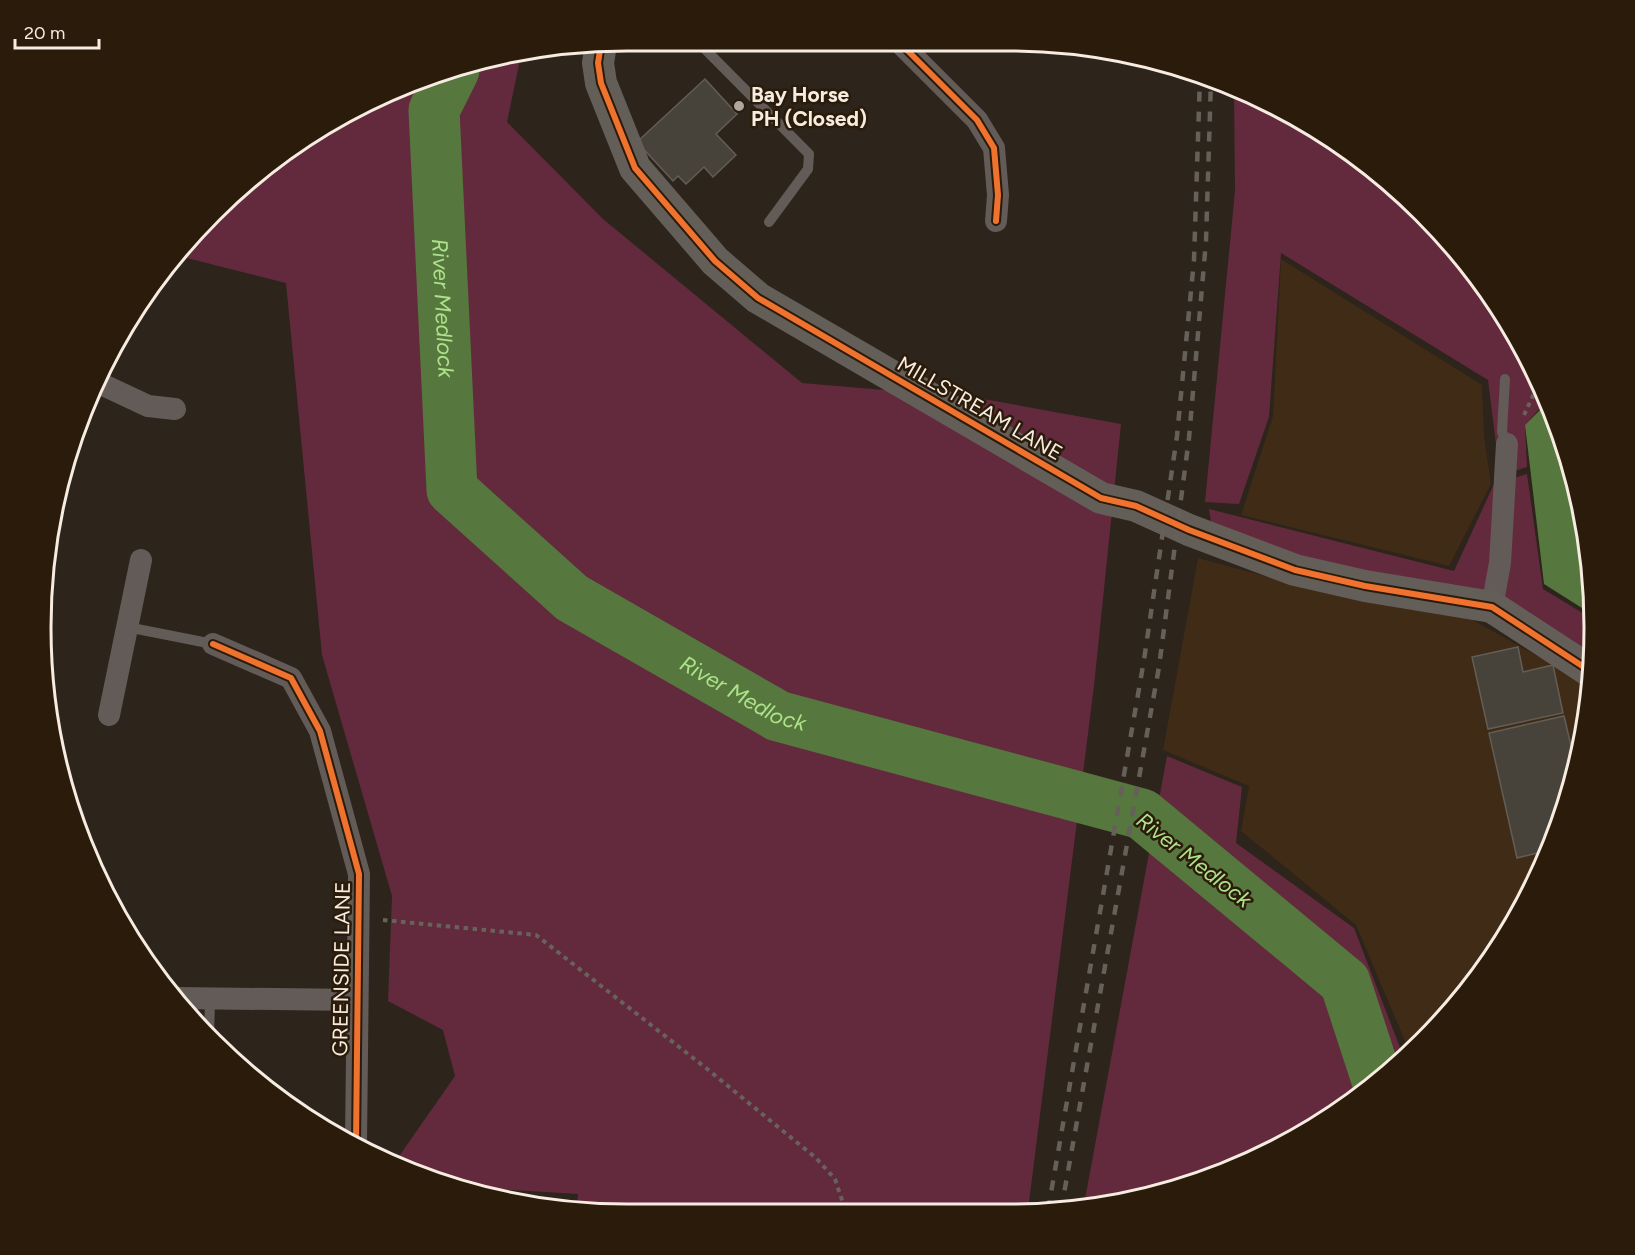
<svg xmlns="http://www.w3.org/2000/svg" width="1635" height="1255" viewBox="0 0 1635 1255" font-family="Figtree,sans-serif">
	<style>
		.built { fill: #3f2b16 }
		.green { fill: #632a3e }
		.water { fill: #56773e }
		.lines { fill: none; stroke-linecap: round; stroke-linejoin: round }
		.river { stroke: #56773e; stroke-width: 51 }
		.building { fill: #48433a; stroke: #635e55; stroke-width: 1.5 }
		.path { stroke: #68625d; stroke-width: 4; stroke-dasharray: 4.5 4.5; stroke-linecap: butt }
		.lane { stroke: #625b58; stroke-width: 10 }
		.street { stroke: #625b58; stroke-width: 22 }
		.secondary { stroke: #645e59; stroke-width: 32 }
		.rail { stroke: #656059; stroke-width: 4.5; stroke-dasharray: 10 10; stroke-linecap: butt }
		.cycleway-casing { stroke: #2b1b0a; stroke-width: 10 }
		.cycleway { stroke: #ef722f; stroke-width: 6 }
		.poi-dot { fill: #b0a69c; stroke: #2b1b0a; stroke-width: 2 }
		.labels { text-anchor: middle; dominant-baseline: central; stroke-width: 5; stroke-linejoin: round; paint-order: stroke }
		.poi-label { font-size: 21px; font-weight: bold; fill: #f7ece1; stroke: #2b1b0a; text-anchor: start }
		.street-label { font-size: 21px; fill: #f7ece1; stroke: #2b1b0a }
		.water-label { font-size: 22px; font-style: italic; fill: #ade28a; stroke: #2b1b0a }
		.rim { fill: none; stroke: #f7ece1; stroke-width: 3 }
	</style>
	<rect width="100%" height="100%" fill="#2d241b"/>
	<path class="built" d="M1281 259 1482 385 1484 436 1491 484 1449 566 1241 515 1273 416Z
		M1198 558 1335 595 1471 619 1589 685 1583 742 1550 852 1495 954 1422 1043 1410 1053 1356 925 1241 831 1249 786 1163 750Z"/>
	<path class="green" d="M521 55 507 122 603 219 802 383 978 398 1121 424 1094 686 1028 1210 577 1209 578 1194 448 1186 438 1183 395 1162 455 1076 443 1030 388 1001 392 896 322 655 286 283 179 256 212 213 334 119 475 61Z
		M1234 89 1267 101 1365 162 1449 240 1496 302 1548 399 1525 425 1527 467 1500 476 1488 380 1281 253 1269 417 1239 504 1205 502 1235 191Z
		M1527 474 1543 589 1594 620 1591 661 1439 588 1262 546 1212 528 1209 509 1454 571 1494 484Z
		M1167 756 1242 787 1236 843 1354 928 1404 1058 1333 1116 1197 1183 1083 1210Z"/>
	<path class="water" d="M1549 401 1583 513 1593 615 1544 584 1525 425Z"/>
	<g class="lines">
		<path class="river" id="s1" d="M454 70 434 110 452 490 572 598 778 716 1142 814 1345 982 1377 1080"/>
	</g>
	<path class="building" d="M705 79 737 114 716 134 736 155 713 177 704 167 686 184 678 176 673 181 637 142Z
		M1518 647 1523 672 1553 665 1563 713 1488 729 1472 657Z
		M1586 713 1584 733 1580 715Z
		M1564 716 1576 767 1550 850 1517 858 1489 733Z"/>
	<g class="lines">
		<path class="path" d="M1524 415 1539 383
			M383 920 536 935 706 1068 816 1158 835 1179 845 1209"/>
		<path class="lane" d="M697 41 809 154 808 169 769 222
			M1505 379 1502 432 1507 444
			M127 627 213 644
			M209 1038 210 999"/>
		<path class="street" d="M898 41 977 120 994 148 998 195 996 221
			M99 383 148 406 175 409
			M1492 607 1500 563 1507 444
			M213 644 291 678 320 731 359 874 356 1143
			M109 715 141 560
			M176 998 357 1000"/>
		<path class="secondary" d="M601 44 598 63 601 83 635 168 715 261 758 298 1101 498 1136 506 1189 530 1295 570 1365 586 1492 607 1590 671"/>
		<path class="rail" d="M1048 1210 1144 660 1177 436 1194 260 1200 76
			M1061 1210 1159 667 1189 438 1206 241 1211 80"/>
		<g class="cycleway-casing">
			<path id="cycleway" d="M898 41 977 120 994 148 998 195 996 221
				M601 44 598 63 601 83 635 168 715 261 758 298 1101 498 1136 506 1189 530 1295 570 1365 586 1492 607 1590 671
				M213 644 291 678 320 731 359 874 356 1143"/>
		</g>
		<use href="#cycleway" class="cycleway"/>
	</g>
	<circle class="poi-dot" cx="739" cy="106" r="6"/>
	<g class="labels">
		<g class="poi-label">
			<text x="751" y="94">Bay Horse<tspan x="751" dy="24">PH (Closed)</tspan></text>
		</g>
		<g class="street-label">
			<text transform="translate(980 408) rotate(30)">MILLSTREAM LANE</text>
			<text transform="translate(341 969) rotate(-89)">GREENSIDE LANE</text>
		</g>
		<g class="water-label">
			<text stroke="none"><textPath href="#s1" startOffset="243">River Medlock</textPath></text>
			<text stroke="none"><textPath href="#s1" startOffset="783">River Medlock</textPath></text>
			<text transform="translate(1194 860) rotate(38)">River Medlock</text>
		</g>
	</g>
	<path d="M0 0H1635V1255H0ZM627 51H1008A576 576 0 0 1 1584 627V628A576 576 0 0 1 1008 1204H627A576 576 0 0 1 51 628V627A576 576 0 0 1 627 51Z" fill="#2b1b0a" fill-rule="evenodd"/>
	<path class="rim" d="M627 51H1008A576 576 0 0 1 1584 627V628A576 576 0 0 1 1008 1204H627A576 576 0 0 1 51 628V627A576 576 0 0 1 627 51Z"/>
	<path d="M15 39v9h84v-9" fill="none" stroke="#f7ece1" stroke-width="3"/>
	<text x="24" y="39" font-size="18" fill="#f7ece1" stroke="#2b1b0a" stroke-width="4.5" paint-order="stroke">20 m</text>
</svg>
